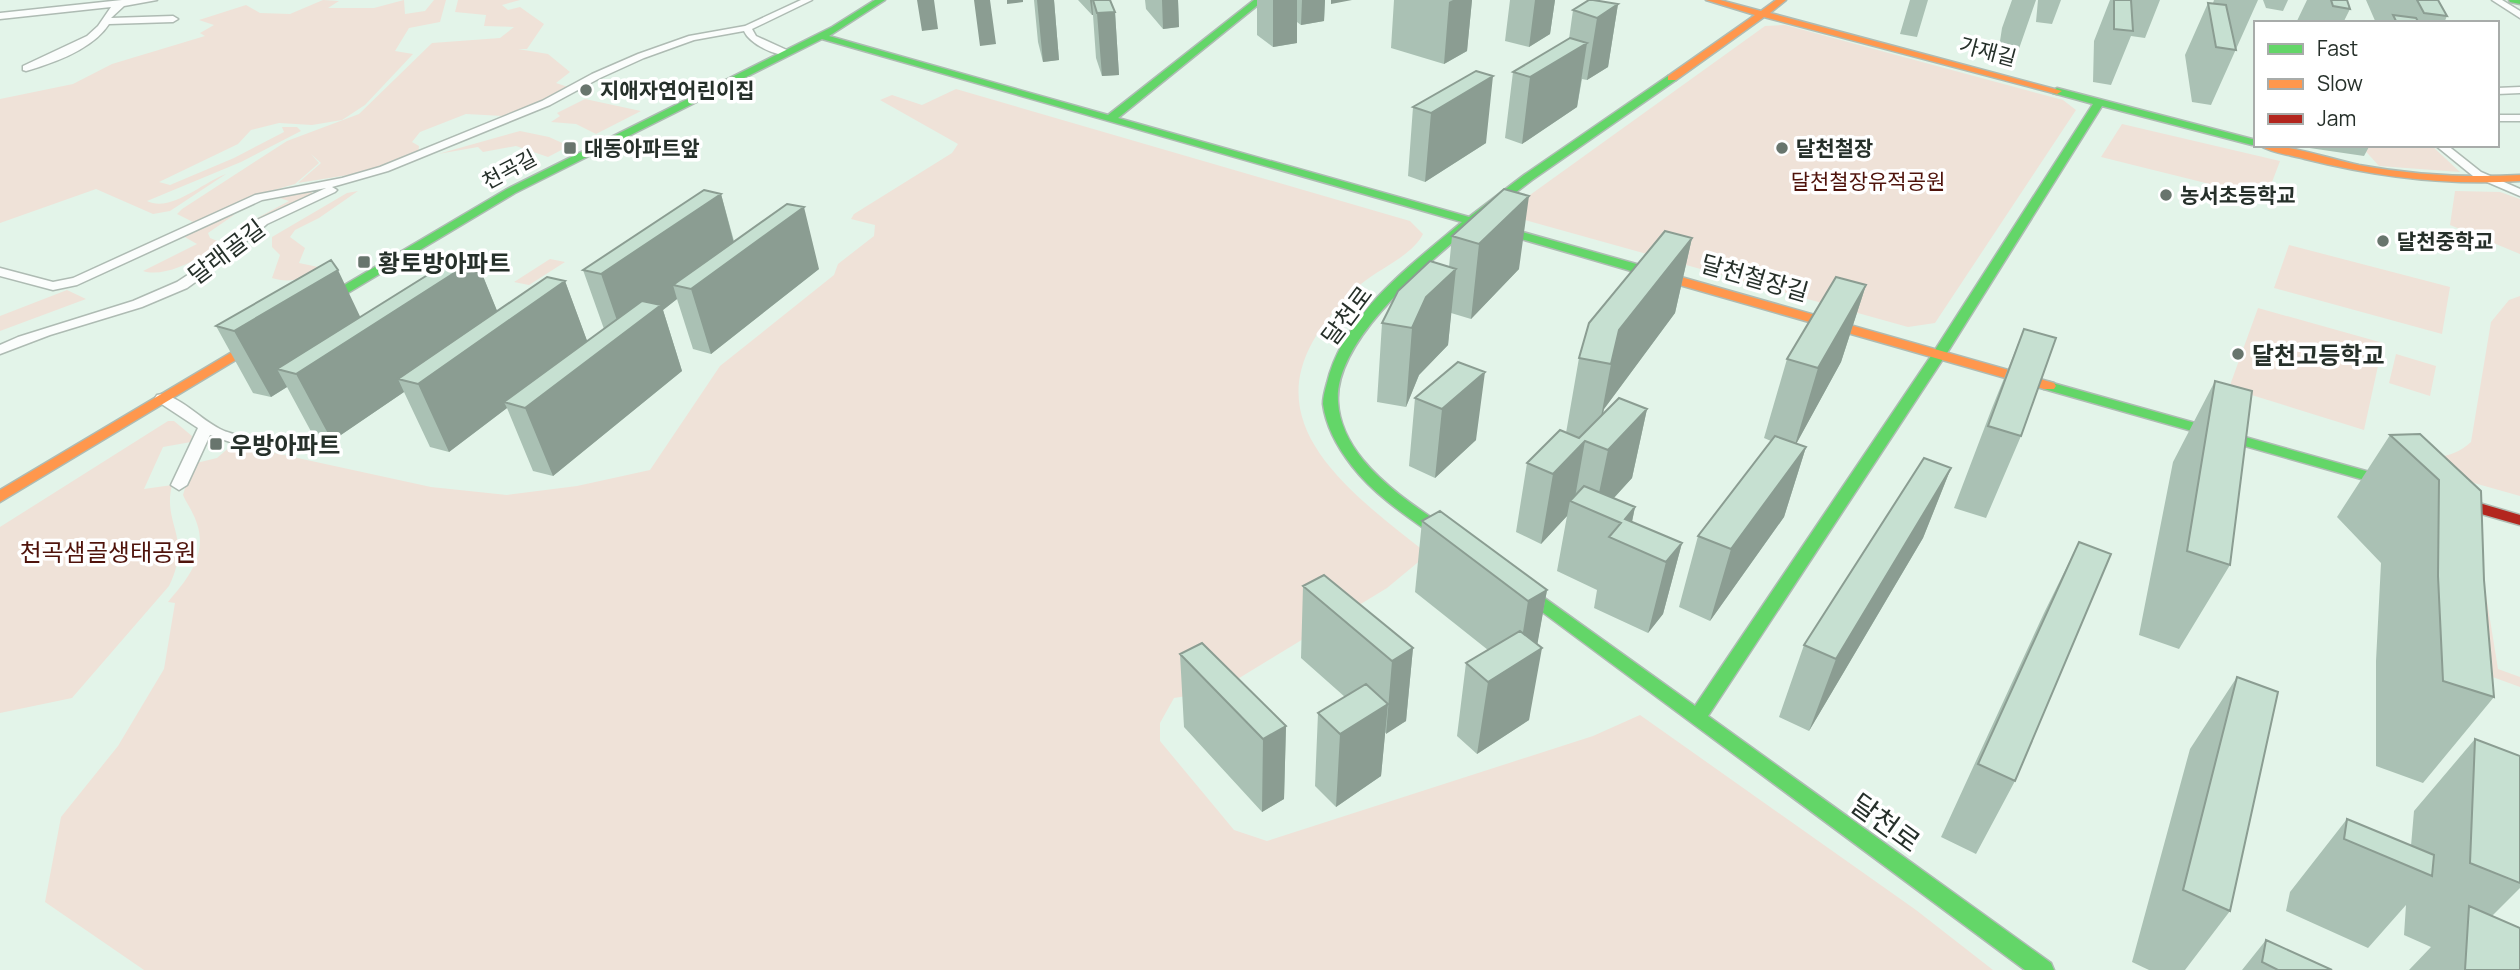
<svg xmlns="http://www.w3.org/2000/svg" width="2520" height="970" viewBox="0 0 2520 970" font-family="Manrope,'Noto Sans KR',sans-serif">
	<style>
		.green { fill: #efe2d8 }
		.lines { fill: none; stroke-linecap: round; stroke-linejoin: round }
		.street-casing { stroke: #aebbb3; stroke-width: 3 }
		.fast-casing { stroke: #aebbb3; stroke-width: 3 }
		.slow-casing { stroke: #aebbb3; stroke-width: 3 }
		.jam-casing { stroke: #aebbb3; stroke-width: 3 }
		.street { fill: #fbfdfc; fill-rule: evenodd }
		.fast { fill: #63d668; fill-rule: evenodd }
		.slow { fill: #ff974d; fill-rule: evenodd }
		.jam { fill: #b3261e; fill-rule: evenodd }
		.wall { fill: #aac1b4 }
		.shaded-wall { fill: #8b9d92 }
		.building { fill: #c6e0d1; stroke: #8b9d92; stroke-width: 2 }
		.poi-dot { fill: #68756d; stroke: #fff; stroke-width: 2.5 }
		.labels { text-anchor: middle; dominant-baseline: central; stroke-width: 7; stroke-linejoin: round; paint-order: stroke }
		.far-street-label { font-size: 21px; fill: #26302a; stroke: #fff }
		.far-poi-label { font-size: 21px; font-weight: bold; fill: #26302a; stroke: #fff; text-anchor: start }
		.far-park-label { font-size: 21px; fill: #4f130b; stroke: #fff }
		.street-label { font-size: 24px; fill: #26302a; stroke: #fff }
		.poi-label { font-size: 24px; font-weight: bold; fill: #26302a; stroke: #fff; text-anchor: start }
		.park-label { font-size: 24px; fill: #4f130b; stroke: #fff }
		.near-street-label { font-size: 28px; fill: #26302a; stroke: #fff }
	</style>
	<rect width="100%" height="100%" fill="#e3f4e9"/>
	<path class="green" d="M323 0 339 1 328 8H374L404 0 405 14 425 11 434 0H446L440 22 409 28 395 51 413 54 365 105 342 120 312 125 279 123 251 130 238 144 159 182 170 185 234 158 284 132 282 127H297L301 131 241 162 147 201C171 213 203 182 226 174L170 211 153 214 96 189 0 223V99L73 84 112 64 205 36 200 33 214 25 199 20 246 5 260 13 290 14Z
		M458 0H520L502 5 508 10 520 7 544 24 527 49H518L548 54 570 72 556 83 568 87 530 107 503 116 466 114 420 132 412 142 419 146 418 154 367 172 298 183 321 163 311 154 319 163 295 184 253 196 195 223 177 214 182 209 287 141 359 114 432 43 500 38 514 27 484 26 486 15 455 12Z
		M1785 25 2063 100 2076 110 1935 323 1908 327 1518 218 1512 208 1765 26Z
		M956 89 1410 221 1423 234C1412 256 1380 268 1361 284 1232 401 1327 476 1428 554L1387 588 1218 691 1174 698 1160 723V741L1234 830 1267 841 1593 736 1640 715 1916 910 1993 970H144L45 902 61 817 118 746 164 669 175 603 168 602C191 575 211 550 193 514 190 507 186 502 183 495L192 464 217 458 233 444 431 487 507 495 577 486 650 470 720 366 834 275 838 264 874 236 875 225 851 219 854 214 952 153 958 144 880 100 892 95 922 105Z
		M585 99 641 111 596 134 576 124 551 122 560 116 557 113Z
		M2122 124 2280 161 2266 198 2101 157Z
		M520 131 549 137 569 146 548 157 516 146 483 152 478 147 438 154Z
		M2360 145H2431L2460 172 2379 166Z
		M310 189 313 194C294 204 273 212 255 223 229 240 174 281 143 271L197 244 183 236 229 214 234 215 208 233 210 238 220 242 235 235 231 232 289 201 273 196Z
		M358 191 319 218 295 230 290 237 305 248 299 263 323 268C307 278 290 284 272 278L280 255 272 247V237L347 193Z
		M2455 191 2500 192 2520 199V254L2450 225Z
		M2289 245 2450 287 2442 334 2274 288Z
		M550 259 565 262 529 285 514 282Z
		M67 290 86 299 0 331V316Z
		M2520 296V496L2396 461C2422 459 2451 461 2471 442L2491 322 2509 300Z
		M2258 308 2383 343 2364 430 2229 388Z
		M2396 354 2436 366 2430 396 2389 383Z
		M168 421H174L192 436 191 442 163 447 144 489 172 485C162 525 193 537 169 586L72 698 0 713V527Z
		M2469 570 2486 595 2498 669 2520 677V687L2468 668Z"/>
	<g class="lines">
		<g class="street-casing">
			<path id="street" d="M122 0H157L124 6 111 18 173 16 178 19 173 22 109 24C93 49 54 63 26 71L23 70V66L87 36 98 26 111 7 0 19V13Z
				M801 0H812L752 29 756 36 789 51V55C775 56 750 44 744 31L694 40 644 58 600 78 550 105 388 171 332 187 337 190 335 192 267 224 215 268 187 288 142 307 50 335 0 354V345L18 337 133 301 177 282 206 263 259 219 326 188 262 200 77 285 53 290 0 276V268L53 282 73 278 255 195 342 178 380 167 542 101 592 74 638 54 689 36 745 26Z
				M2492 0H2502L2520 11V18Z
				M2520 87V93L2497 94V88Z
				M2497 115H2520V121H2497Z
				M2435 145H2447L2481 172 2520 189V196L2473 176Z
				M162 394C185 400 200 419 220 429 227 433 235 433 241 438L233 443 210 435 187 485 179 490 171 485 198 428 157 401 155 398 157 395Z"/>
		</g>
		<g class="fast-casing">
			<path id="fast" d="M875 0H885L829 36 1108 115 1254 0H1264L1118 118 1469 217 1524 175 1668 76H1676V80L1532 180 1480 220 1679 276 1680 279 1679 282H1669L1473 225C1429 263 1334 339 1338 402 1339 423 1350 444 1363 460 1388 490 1422 511 1454 533L1456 537 1448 542 1442 541C1411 519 1376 497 1352 466 1338 448 1326 427 1323 404 1323 397 1325 390 1327 383 1343 315 1411 265 1462 222L822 39 515 193 326 306H316L314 303 507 189 832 27Z
				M2509 0H2520V4L2510 2Z
				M2057 88 2256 140V145H2260H2252L2102 106 1947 353 1708 716 2051 963 2054 970H2025L1510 588 1513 584H1525L1695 706 1933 353 2093 104 2053 93 2052 91Z
				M2049 382 2398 480 2400 483 2398 486H2386L2044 389 2042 386 2044 383Z"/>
		</g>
		<g class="slow-casing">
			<path id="slow" d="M1706 0H1720L1761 11 1776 0H1786L1770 13 2062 91 2057 94 1764 17 1676 80H1668V76L1755 15Z
				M2259 145C2293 145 2326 158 2359 165 2413 175 2466 178 2520 175V181C2446 186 2377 177 2305 159 2291 155 2271 153 2259 145Z
				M1674 275 2054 383 2056 386 2054 389H2044L1669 282V276Z
				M259 336 266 340 264 343 0 502V490Z"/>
		</g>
		<g class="jam-casing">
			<path id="jam" d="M2452 495 2520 515V525L2446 504 2444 500 2446 496Z"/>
		</g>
		<use href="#street" class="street"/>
		<use href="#fast" class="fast"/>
		<use href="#slow" class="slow"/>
		<use href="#jam" class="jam"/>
	</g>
	<path class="wall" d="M1034 0H1054L1059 60 1043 62 1038 42Z
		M1078 0H1110L1115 12 1119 75 1102 76 1096 58 1093 15H1092Z
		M1145 0H1178L1179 27 1163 29 1146 9Z
		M1257 0H1325L1324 21 1301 25 1297 22V43L1273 47 1257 35Z
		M1394 0H1472L1467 51 1444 64 1391 48Z
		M1510 0H1555L1550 34 1529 47 1505 41Z
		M1910 0H1928L1917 37 1900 34Z
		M2012 0H2036L2014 63 1997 61 2002 28Z
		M2038 0H2061L2052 24 2036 22Z
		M2110 0H2160L2145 38 2131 36 2111 85 2093 82 2094 41Z
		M2214 0H2258L2211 105 2192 102 2185 55 2208 3H2213Z
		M2263 0H2288L2283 11 2266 8Z
		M2307 0H2347L2350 9 2343 23H2296Z
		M2366 0H2438L2447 16 2444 23H2376Z
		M1618 4 1608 67 1587 80 1582 79 1577 107 1522 144 1505 138 1513 72 1569 39 1573 10Z
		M1476 71 1486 143 1425 182 1408 176 1413 107Z
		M2289 145H2370L2364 156Z
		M1504 189 1519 269 1471 319 1451 313 1448 345 1419 375 1406 407 1377 402 1382 323 1449 267 1452 236Z
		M721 194 734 241 819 269 711 354 693 349 677 299 663 310 682 371 553 476 533 471 507 408 449 452 430 447 404 392 332 441 314 437 287 387 271 397 253 393 216 326 360 317 476 259 497 311 565 281 587 341 604 329 583 270Z
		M1692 238 1675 313 1604 409 1603 414 1647 409 1632 478 1614 498 1635 507 1632 522 1682 543 1663 614 1648 633 1594 608 1597 590 1557 571 1567 516 1541 544 1516 532 1527 463 1566 433 1579 358Z
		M1866 285 1841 362 1796 444 1806 447 1784 517 1710 621 1679 607 1698 536 1771 441 1764 438 1787 359Z
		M2024 329 2021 436 1986 518 1954 508 1992 408Z
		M1458 362 1476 440 1435 478 1409 466 1415 398Z
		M2215 381 2230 565 2179 649 2139 635 2173 462Z
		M2420 434 2484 580 2494 697 2423 783 2376 766V661L2381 563 2337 517 2390 435Z
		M1951 468 1923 538 1809 731 1779 717 1804 645Z
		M1422 521 1547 590 1537 644 1529 720 1477 754 1457 736 1466 663 1488 650 1415 592Z
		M2079 542 2015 781 1976 854 1941 837 2044 613Z
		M1303 586 1413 648 1406 721 1385 733 1381 776 1336 807 1315 786 1318 713 1345 697 1301 658Z
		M1180 654 1286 726 1284 799 1262 812 1184 727Z
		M2237 677 2230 911 2185 970H2149L2132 962 2190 749Z
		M2475 739 2520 756V888L2492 916 2520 970H2409L2431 947 2404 935 2406 905 2368 948 2286 911 2290 892 2347 819 2411 846 2414 811Z
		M2266 940 2332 970H2242Z"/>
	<path class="shaded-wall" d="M917 0H934L938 29 922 31Z
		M974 0H990L996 44 980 46Z
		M1007 0H1023V2L1007 4Z
		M1037 0H1054L1059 60 1043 62Z
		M1090 0H1092L1093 15H1092Z
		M1162 0H1178L1179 27 1163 29Z
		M1273 0H1297V43L1273 47Z
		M1302 0H1325L1324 21 1301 25Z
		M1331 0H1352L1331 4Z
		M1453 0H1472L1467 51 1444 64 1449 2Z
		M1535 0H1555L1550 34 1529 47Z
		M1618 4 1608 67 1587 80 1597 18Z
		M1115 12 1119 75 1102 76 1097 13Z
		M1587 43 1577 107 1522 144 1530 77Z
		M1493 76 1486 143 1425 182 1431 113Z
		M721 194 737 255 804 207 819 269 711 354 691 289 673 285 677 299 663 310 682 371 553 476 525 408 622 335 601 274Z
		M1529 196 1519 269 1471 319 1479 244Z
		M1692 238 1675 313 1604 409 1596 443 1611 364 1619 330Z
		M476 259 502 323 398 379 404 392 332 441 296 374 277 369 287 387 271 397 234 331 338 270 366 329Z
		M1456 269 1448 345 1419 375 1406 407 1412 328 1426 297Z
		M565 281 589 346 504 402 507 408 449 452 418 384Z
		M1866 285 1841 362 1794 448 1818 368Z
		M1485 372 1476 440 1435 478 1442 409Z
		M1647 409 1632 478 1599 514 1595 512 1608 450Z
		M1585 441 1574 503 1570 501 1567 516 1541 544 1553 474Z
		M1806 447 1784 517 1710 621 1731 549Z
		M1951 468 1923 538 1809 731 1836 659Z
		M1635 507 1627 545 1625 519Z
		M1682 543 1663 614 1648 633 1666 562Z
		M1547 590 1536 652 1542 648 1529 720 1477 754 1488 682 1518 663 1528 601Z
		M1413 648 1406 721 1386 734 1392 661Z
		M1388 704 1381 776 1336 807 1340 734Z
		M1286 726 1284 799 1262 812 1263 739Z"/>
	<path class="building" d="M1093 0H1110L1115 12 1097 13Z
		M1589 0H1593L1618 4 1597 18 1573 10Z
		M2114 0H2131L2133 31 2114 29Z
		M2331 0H2347L2350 9 2333 6Z
		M2417 0H2438L2447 16 2424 13Z
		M2208 3 2226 5 2236 50 2216 47Z
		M2393 15 2416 18 2419 23H2397Z
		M1570 38 1587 43 1530 77 1513 72Z
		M1476 71 1493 76 1431 113 1413 107Z
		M1504 189 1529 196 1479 244 1452 236Z
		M704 190 721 194 601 274 583 270Z
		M787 204 804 207 691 289 673 285Z
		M1665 231 1692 238 1619 330 1611 364 1579 358 1589 323Z
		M458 256 476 259 296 374 277 369Z
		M331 260 338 270 234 331 216 326Z
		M1430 261 1456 269 1426 297 1412 328 1382 323 1398 291Z
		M547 277 565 281 418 384 398 379Z
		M1836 277 1866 285 1818 368 1787 359Z
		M642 301 661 305 525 408 504 402Z
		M2024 329 2056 338 2021 436 1988 426Z
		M1458 362 1485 372 1442 409 1415 398Z
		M2215 381 2252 391 2230 565 2187 551Z
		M1619 398 1647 409 1608 450 1585 441 1553 474 1527 463 1560 430 1579 438Z
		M2420 434 2481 491 2484 580 2494 697 2443 681 2438 576 2439 480 2390 435Z
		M1775 436 1806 447 1731 549 1698 536Z
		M1924 458 1951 468 1836 659 1804 645Z
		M1584 486 1635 507 1625 519 1682 543 1666 562 1609 537 1621 523 1570 501Z
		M1440 511 1547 590 1528 601 1422 521Z
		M2079 542 2111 554 2015 781 1978 764Z
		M1324 575 1413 648 1392 661 1303 586Z
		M1520 631 1542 648 1488 682 1466 663Z
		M1202 643 1286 726 1263 739 1180 654Z
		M2237 677 2278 692 2230 911 2183 890Z
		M1366 684 1388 704 1340 734 1318 713Z
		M2475 739 2520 756V883L2470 863Z
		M2347 819 2434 855 2432 876 2344 839Z
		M2469 906 2520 928V970H2465Z
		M2266 940 2332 970H2278L2262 962Z"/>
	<g class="poi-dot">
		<circle cx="586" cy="90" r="7"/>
		<rect x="563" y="141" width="14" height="14" rx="3.5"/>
		<circle cx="1782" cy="148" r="7"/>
		<circle cx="2166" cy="195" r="7"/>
		<circle cx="2383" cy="241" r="7"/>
		<rect x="357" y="255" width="14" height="14" rx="3.5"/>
		<circle cx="2238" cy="354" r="7"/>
		<rect x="209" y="437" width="14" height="14" rx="3.5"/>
	</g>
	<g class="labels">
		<g class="far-street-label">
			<text transform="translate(1988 51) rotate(15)">가재길</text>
			<text transform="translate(509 169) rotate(-28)">천곡길</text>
		</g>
		<g class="far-poi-label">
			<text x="600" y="90">지애자연어린이집</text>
			<text x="584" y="148">대동아파트앞</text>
			<text x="1796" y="148">달천철장</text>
			<text x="2180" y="195">농서초등학교</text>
			<text x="2397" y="241">달천중학교</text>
		</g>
		<g class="far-park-label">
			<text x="1868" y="181">달천철장유적공원</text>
		</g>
		<g class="street-label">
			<text transform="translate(226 251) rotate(-37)">달래골길</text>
			<text transform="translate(1755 277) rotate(16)">달천철장길</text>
			<text transform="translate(1346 315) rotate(-53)">달천로</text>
		</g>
		<g class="poi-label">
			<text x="378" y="262">황토방아파트</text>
			<text x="2252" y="354">달천고등학교</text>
			<text x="230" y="444">우방아파트</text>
		</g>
		<g class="park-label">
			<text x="108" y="551">천곡샘골생태공원</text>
		</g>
		<g class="near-street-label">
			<text transform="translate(1886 822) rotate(36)">달천로</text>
		</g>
	</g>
	<rect x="2254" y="21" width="245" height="126" fill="#ffffff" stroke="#a8acaa" stroke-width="2"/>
	<rect x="2268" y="44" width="35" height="10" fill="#63d668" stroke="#a8acaa" stroke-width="2"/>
	<text x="2317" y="56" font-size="21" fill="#26302a">Fast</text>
	<rect x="2268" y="79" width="35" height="10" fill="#ff974d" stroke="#a8acaa" stroke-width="2"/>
	<text x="2317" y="91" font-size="21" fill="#26302a">Slow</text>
	<rect x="2268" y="114" width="35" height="10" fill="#b3261e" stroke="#a8acaa" stroke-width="2"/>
	<text x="2317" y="126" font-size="21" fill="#26302a">Jam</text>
</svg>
